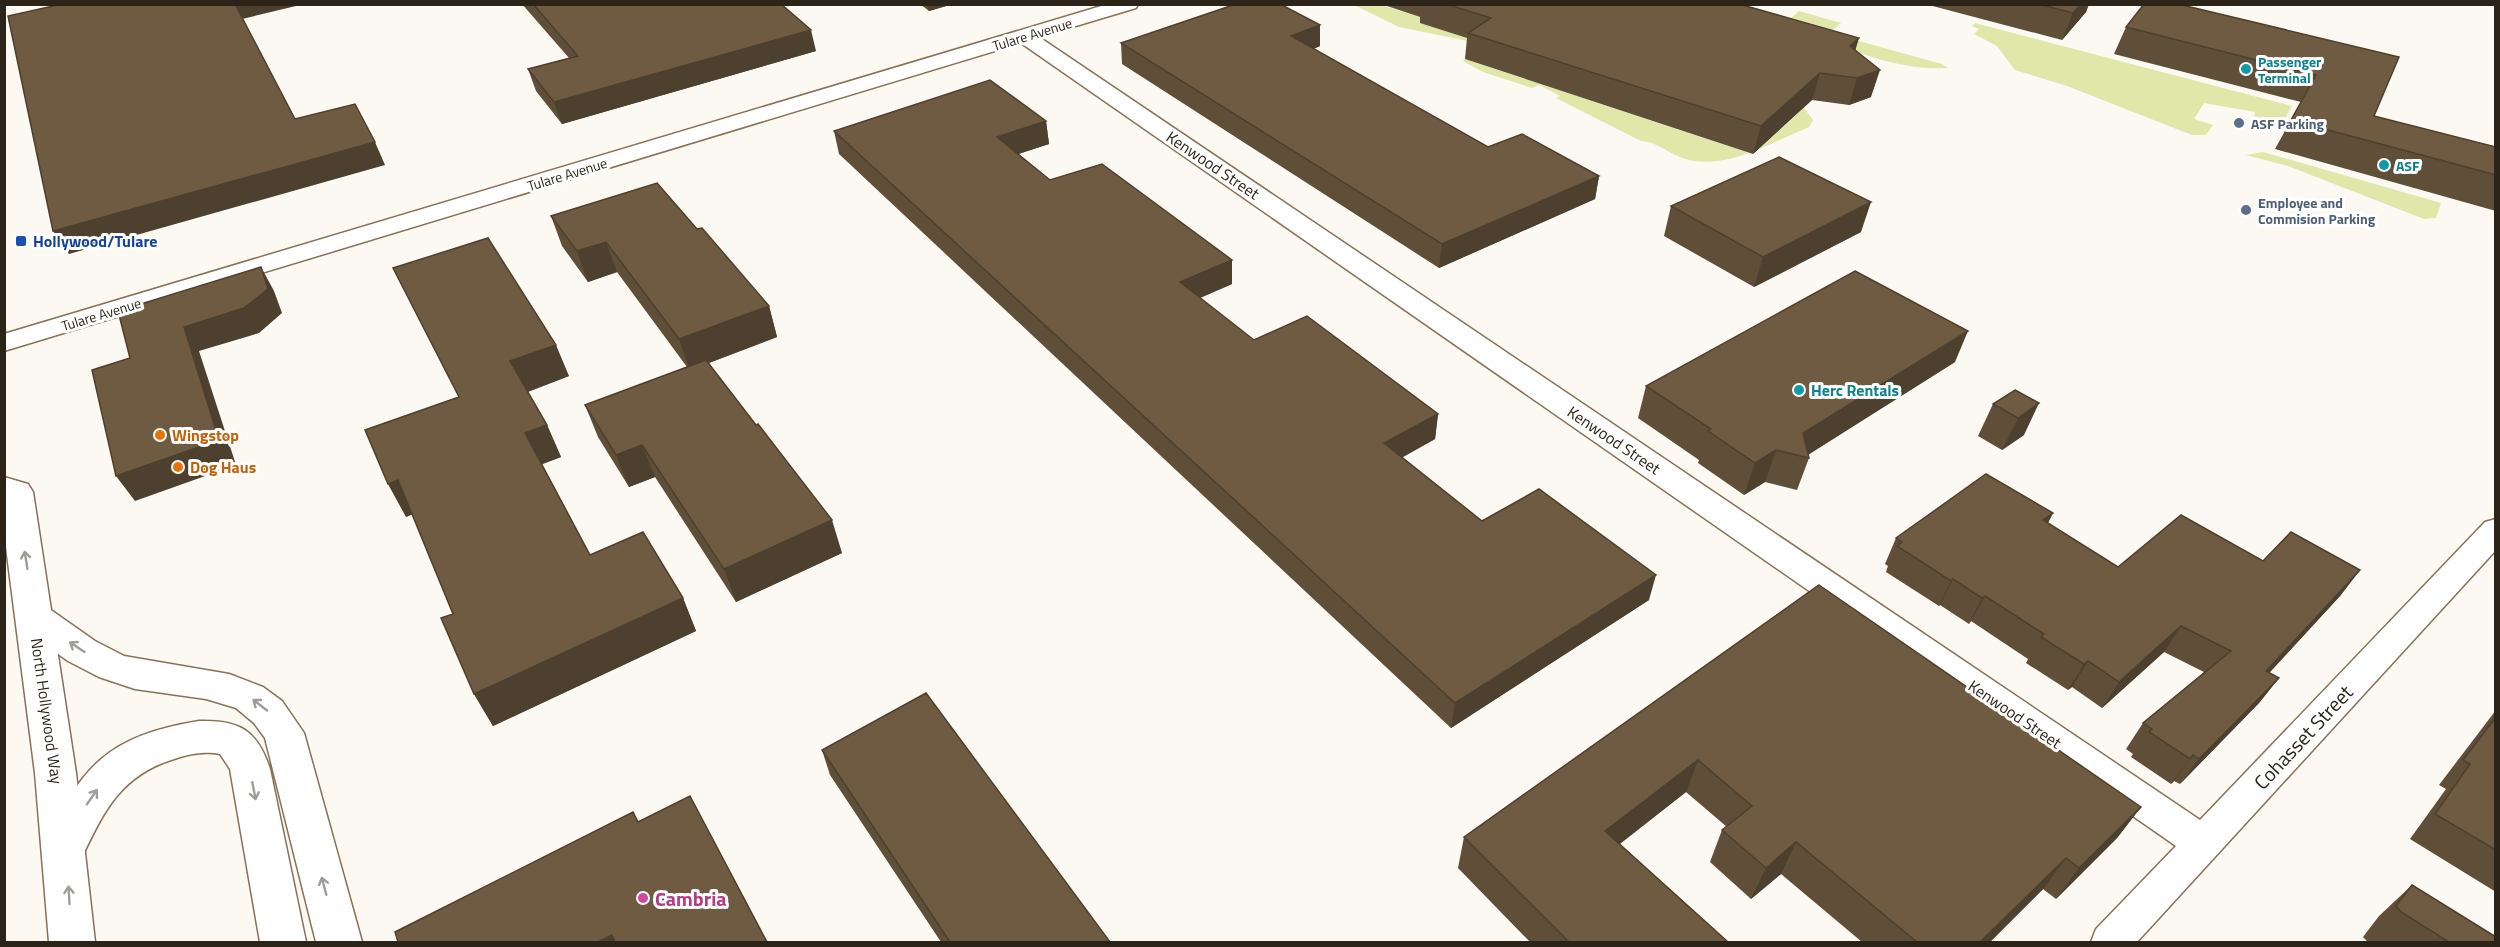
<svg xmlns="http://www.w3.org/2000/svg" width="2500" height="947" viewBox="0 0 2500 947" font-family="'Titillium Web',sans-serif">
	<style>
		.green { fill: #e0e7a9 }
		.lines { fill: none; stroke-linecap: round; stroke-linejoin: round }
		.minor-casing { stroke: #867258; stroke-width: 3 }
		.secondary-casing { stroke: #867258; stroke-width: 3 }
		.primary-casing { stroke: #867258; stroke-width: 3 }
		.minor { fill: #fff; fill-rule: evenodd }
		.secondary { fill: #fff; fill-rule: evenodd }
		.primary { fill: #fff; fill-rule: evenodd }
		.wall { fill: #5f4e38 }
		.shaded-wall { fill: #4d402e }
		.building { fill: #6e5b41; stroke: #4d402e; stroke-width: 1.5 }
		.oneway { stroke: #a09c98 }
		.culture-dot { fill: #0f9aa8; stroke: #fff; stroke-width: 2 }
		.service-dot { fill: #5c6f8a; stroke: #fff; stroke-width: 2 }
		.transit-dot { fill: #1a4fb4; stroke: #fff; stroke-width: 2 }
		.food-dot { fill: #e8710a; stroke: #fff; stroke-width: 2 }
		.hotel-dot { fill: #d1479c; stroke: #fff; stroke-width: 2 }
		.labels { text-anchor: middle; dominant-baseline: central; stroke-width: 6; stroke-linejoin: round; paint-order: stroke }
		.far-street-label { font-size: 14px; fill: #2c2419; stroke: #fff }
		.far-culture-label { font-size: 14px; font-weight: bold; fill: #0d838f; stroke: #fff; text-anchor: start }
		.far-service-label { font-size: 14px; font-weight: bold; fill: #4e5e75; stroke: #fff; text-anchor: start }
		.street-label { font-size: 16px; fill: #2c2419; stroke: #fff }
		.transit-label { font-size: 16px; font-weight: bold; fill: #164399; stroke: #fff; text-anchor: start }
		.culture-label { font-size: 16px; font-weight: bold; fill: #0d838f; stroke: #fff; text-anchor: start }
		.food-label { font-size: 16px; font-weight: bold; fill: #c56008; stroke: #fff; text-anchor: start }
		.near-street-label { font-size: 20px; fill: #2c2419; stroke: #fff }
		.near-hotel-label { font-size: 20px; font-weight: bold; fill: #b23c85; stroke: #fff; text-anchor: start }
	</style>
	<rect width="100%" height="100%" fill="#fcf8f2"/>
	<path class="green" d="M1354 5H1381L1426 19 1421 23 1488 45 1399 27Z
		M1799 11 1841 23 1833 30 1791 18Z
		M1786 21 1942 64 1948 68C1889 71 1839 45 1786 21Z
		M1975 23 2292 106 2282 124 2254 116 2255 112 2204 103 2194 119 2213 125 2206 135H2192L2067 86 2015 70 1997 46 1974 34 1979 29 1972 26Z
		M1465 59 1749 153C1727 161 1702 166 1680 157 1667 152 1655 141 1641 141L1556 98 1560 96 1539 85 1532 88 1483 72 1463 61Z
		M1804 108 1813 120 1809 127 1759 149Z
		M2263 152 2441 203 2436 218 2424 219 2288 166 2246 155Z"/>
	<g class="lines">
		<g class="minor-casing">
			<path id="minor" d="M1108 4H1138L1136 8 1039 37 2200 820 2485 522 2496 519V550L2137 942H2091L2096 929 2176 846 1021 43 4 351V334Z"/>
		</g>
		<g class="secondary-casing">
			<path id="secondary" d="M4 477 28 484 33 492 76 773 95 942H49L35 773 4 531Z"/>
		</g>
		<g class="primary-casing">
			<path id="primary" d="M35 604 48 608 95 641 124 656 229 674 263 687 282 701 304 733 362 942H316L265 738 254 723 236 708 206 699 135 689 99 677 68 661 22 628 17 618 22 608Z
				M199 721C240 720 257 730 270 769L306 942H260L230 769 220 754C206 751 188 754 174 759 119 776 103 813 80 861L65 867 50 861 44 848C80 766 108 736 199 721Z"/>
		</g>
		<use href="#minor" class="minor"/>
		<use href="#secondary" class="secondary"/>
		<use href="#primary" class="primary"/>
	</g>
	<path class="wall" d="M522 4H781L816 51 562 124 536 91 528 69 569 58Z
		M920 4H953L929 11Z
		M1381 4H1739L1856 50 1871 97 1849 105 1812 100 1753 154 1465 59 1467 38 1420 23V17Z
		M1925 4H2089L2086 12 2062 40Z
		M1320 25V46L1314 49 1488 147 1599 176 1595 199 1439 268 1122 64 1121 43Z
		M2126 27 2399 57 2374 116 2496 147V211L2275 149 2301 102 2114 54Z
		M1046 121 1049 144 1018 154 1050 180 1232 260V284L1200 298 1254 340 1438 414 1435 439 1402 457 1482 521 1649 600 1451 728 839 154 834 131Z
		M1671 206 1861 232 1754 287 1664 236Z
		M551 216 697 229 769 306 777 337 709 363 842 553 736 602 655 477 629 487 598 437 585 405 687 367 617 272 588 282 562 246Z
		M393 268 569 376 528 392 547 425 561 457 542 464 590 555 683 598 696 631 493 726 474 694 453 614 412 514 406 517 459 397Z
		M1955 362 1808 455 1809 458 1797 490 1765 482 1744 495 1698 463 1699 460 1638 418 1646 386Z
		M2015 390 2024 435 2002 450 1978 436 1993 404Z
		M2053 513 2048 523 2118 567 2263 561 2360 570 2340 596 2269 673 2279 678 2259 703 2180 784 2174 781 2171 784 2131 757 2133 754 2126 749 2143 723 2204 672 2164 652 2102 708 2072 687 2068 690 2026 663 2028 659 1971 621 1969 624 1940 605 1939 606 1886 572 1888 566 1885 564 1896 538Z
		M1819 585 2141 807 2117 838 2056 899 2043 889 1990 942H1862L1781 874 1751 899 1710 862 1722 830 1727 827 1686 792 1620 844 1728 942H1530L1458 868 1464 837Z
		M2496 710V892L2410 839 2446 789 2439 785Z
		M822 750 1110 942H941L830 775Z
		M2412 885 2496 942H2368L2363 937 2379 916Z"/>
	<path class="shaded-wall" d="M235 4H295L296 6 242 19Z
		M928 4H953L929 11Z
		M2081 4H2089L2086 12 2062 40 2073 13Z
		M1320 25V46L1290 57 1291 36Z
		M811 30 816 51 562 124 554 102Z
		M1859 38 1851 65 1850 46Z
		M1880 70 1871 97 1849 105 1857 78Z
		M1820 73 1812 100 1753 154 1761 126Z
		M1046 121 1049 144 1000 160 997 137Z
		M375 142 385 165 69 254 53 231Z
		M1599 176 1595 199 1439 268 1442 244Z
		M1871 202 1861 232 1754 287 1763 257Z
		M606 242 617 272 588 282 577 251Z
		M1232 260V284L1181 306 1180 282Z
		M261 267 274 291 282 313 259 333 199 351 236 465 135 501 116 476 184 327Z
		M769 306 777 337 690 370 679 339Z
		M1968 331 1955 362 1804 457 1803 433Z
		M556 345 569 376 524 393 510 361Z
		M2039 403 2024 435 2002 450 2018 418Z
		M1438 414 1435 439 1382 469 1384 443Z
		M547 425 561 457 540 465 525 433Z
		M642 445 655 477 629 487 616 455Z
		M1776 450 1765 482 1744 495 1755 463Z
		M398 480 416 513 406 517 388 484Z
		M2053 513 2039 539 2043 520Z
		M832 520 842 553 736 602 724 569Z
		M2360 570 2340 596 2247 697 2266 671Z
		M1656 575 1649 600 1451 728 1455 703Z
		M1953 579 1940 605 1939 606 1951 581Z
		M1985 596 1971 621 1969 624 1982 598Z
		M683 598 696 631 493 726 474 694Z
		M2181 626 2164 652 2102 708 2119 682Z
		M2088 661 2072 687 2068 690 2084 664Z
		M2279 678 2259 703 2180 784 2199 759Z
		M2193 755 2174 781 2171 784 2190 759Z
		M1698 760 1686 792 1596 862 1605 831Z
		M2141 807 2117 838 2056 899 2079 868Z
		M1796 842 1781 874 1751 899 1766 868Z
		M2066 858 2043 889 1990 942H1980Z
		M612 935 617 942H598Z"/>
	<path class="building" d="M62 4H235L295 119 355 104 375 142 53 231 8 16Z
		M533 4H781L811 30 554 102 528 69 578 56Z
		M1236 4H1280L1320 25 1291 36 1488 147 1522 134 1599 176 1442 244 1121 43Z
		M1446 4H1739L1859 38 1850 46 1880 70 1857 78 1820 73 1761 126 1468 33 1491 18Z
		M2038 4H2081L2073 13Z
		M2144 4H2178L2399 57 2374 116 2496 147V175L2291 120 2316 75 2126 27Z
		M990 80 1046 121 997 137 1050 180 1102 164 1232 260 1180 282 1254 340 1307 316 1438 414 1384 443 1482 521 1539 489 1656 575 1455 703 834 131Z
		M1779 157 1871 202 1763 257 1671 206Z
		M657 183 697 229 702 228 769 306 679 339 606 242 577 251 551 216Z
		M488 238 556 345 510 361 547 425 525 433 590 555 643 532 683 598 474 694 441 618 453 614 398 480 388 484 365 430 459 397 393 268Z
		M261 267 268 289 244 308 184 327 219 440 116 476 92 370 130 358 118 311Z
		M1855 271 1968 331 1803 433 1809 458 1776 450 1755 463 1708 431 1711 429 1646 386Z
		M706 360 756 425 758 424 832 520 724 569 642 445 616 455 585 405Z
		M2015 390 2039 403 2018 418 1993 404Z
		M1986 474 2053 513 2043 520 2118 567 2181 515 2263 561 2291 532 2360 570 2266 671 2279 678 2199 759 2193 755 2190 759 2149 732 2152 729 2143 723 2231 651 2181 626 2119 682 2088 661 2084 664 2041 637 2044 634 1985 596 1982 598 1953 579 1951 581 1897 546 1902 542 1896 538Z
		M1819 585 2141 807 2079 868 2066 858 1980 942H1917L1796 842 1766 868 1722 830 1752 806 1698 760 1605 831 1728 942H1569L1464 837Z
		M926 693 1110 942H950L822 750Z
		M2496 717V850L2435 814 2470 764 2463 760Z
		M690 796 767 942H615L612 935 598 942H398L395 932 633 812 638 822Z
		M2412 885 2496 937V942H2449L2401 912 2396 906Z"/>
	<defs><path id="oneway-shaft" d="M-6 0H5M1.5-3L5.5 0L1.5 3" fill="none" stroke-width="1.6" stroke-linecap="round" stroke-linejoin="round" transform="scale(1.5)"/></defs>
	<g class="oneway">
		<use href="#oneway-shaft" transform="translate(26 560) rotate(-99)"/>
		<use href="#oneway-shaft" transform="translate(77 647) rotate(-146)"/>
		<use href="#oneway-shaft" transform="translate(260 705) rotate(-142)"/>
		<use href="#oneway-shaft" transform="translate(254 791) rotate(79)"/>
		<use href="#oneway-shaft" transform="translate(92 797) rotate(-55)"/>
		<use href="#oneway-shaft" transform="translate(324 886) rotate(-105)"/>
		<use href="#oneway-shaft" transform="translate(69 895) rotate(-93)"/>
	</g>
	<g class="culture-dot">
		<circle cx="2246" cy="69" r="6"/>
		<circle cx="2384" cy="165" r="6"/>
		<circle cx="1799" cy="390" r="6"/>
	</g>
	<g class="service-dot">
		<circle cx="2239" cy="123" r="6"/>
		<circle cx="2246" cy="210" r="6"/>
	</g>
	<rect class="transit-dot" x="15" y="235" width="12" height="12" rx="3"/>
	<g class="food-dot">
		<circle cx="160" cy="435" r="6"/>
		<circle cx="178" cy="467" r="6"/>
	</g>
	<circle class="hotel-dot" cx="643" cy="898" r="6"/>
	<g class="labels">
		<g class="far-street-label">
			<text transform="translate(1032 34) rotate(-17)">Tulare Avenue</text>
			<text transform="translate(567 174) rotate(-17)">Tulare Avenue</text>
			<text transform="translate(101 314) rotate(-17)">Tulare Avenue</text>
		</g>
		<g class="far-culture-label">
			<text x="2258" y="61">Passenger<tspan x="2258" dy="16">Terminal</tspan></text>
			<text x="2396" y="165">ASF</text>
		</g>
		<g class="far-service-label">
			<text x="2251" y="123">ASF Parking</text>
			<text x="2258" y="202">Employee and<tspan x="2258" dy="16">Commision Parking</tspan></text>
		</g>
		<g class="street-label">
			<text transform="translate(1213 165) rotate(34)">Kenwood Street</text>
			<text transform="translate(1614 440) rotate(34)">Kenwood Street</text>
			<text transform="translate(47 711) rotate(82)">North Hollywood Way</text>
			<text transform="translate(2015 714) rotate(34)">Kenwood Street</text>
		</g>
		<g class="transit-label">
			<text x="33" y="241">Hollywood/Tulare</text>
		</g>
		<g class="culture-label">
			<text x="1811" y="390">Herc Rentals</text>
		</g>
		<g class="food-label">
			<text x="172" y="435">Wingstop</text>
			<text x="190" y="467">Dog Haus</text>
		</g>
		<g class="near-street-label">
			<text transform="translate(2303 737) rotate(-47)">Cohasset Street</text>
		</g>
		<g class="near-hotel-label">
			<text x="655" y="898">Cambria</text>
		</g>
	</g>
	<rect width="2500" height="947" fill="none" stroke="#2c2419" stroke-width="12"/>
</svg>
